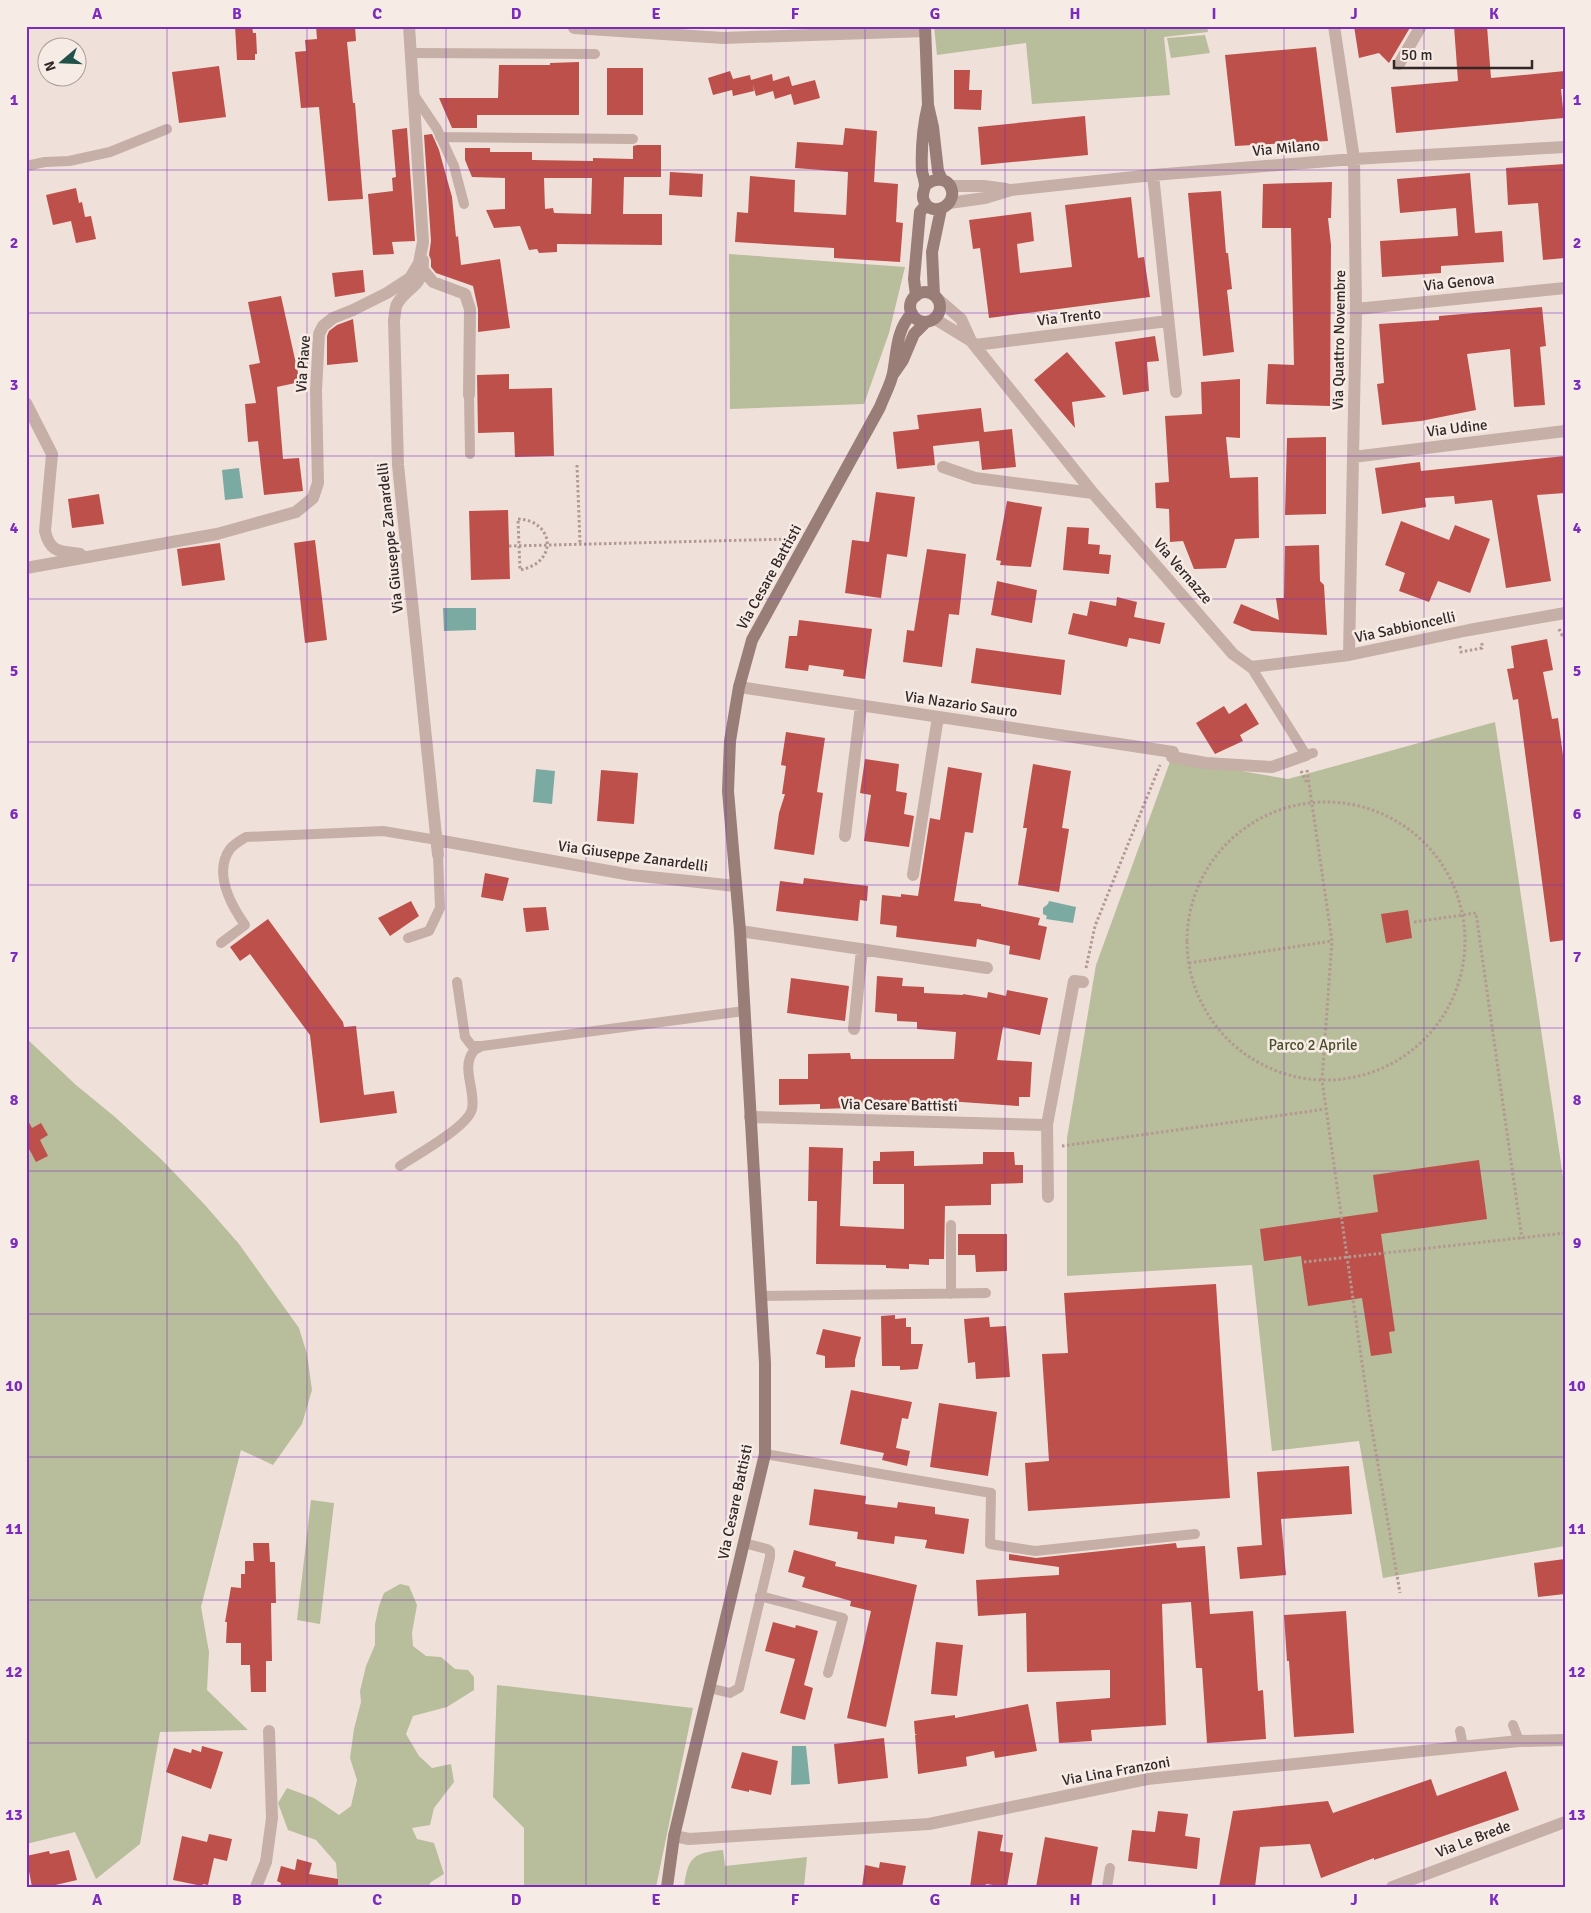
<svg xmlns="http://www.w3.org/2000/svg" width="1591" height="1913" viewBox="0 0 1591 1913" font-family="Signika,sans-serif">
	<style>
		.green { fill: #b8bd9b }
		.water { fill: #7baaa3 }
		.building { fill: #bd504a; fill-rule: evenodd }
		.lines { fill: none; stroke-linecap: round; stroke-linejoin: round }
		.path { stroke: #b29991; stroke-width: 3; stroke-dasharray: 2.5 2.5; stroke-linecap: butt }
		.lane { stroke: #c6afa7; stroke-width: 10 }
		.street { stroke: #c6afa7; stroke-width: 12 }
		.secondary { stroke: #997e78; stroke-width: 12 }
		.grid { fill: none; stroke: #7b2cbf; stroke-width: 1; stroke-opacity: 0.55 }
		.labels { text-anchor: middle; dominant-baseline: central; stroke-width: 5; stroke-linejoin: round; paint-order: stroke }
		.street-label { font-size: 15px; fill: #332827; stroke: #f7ece5 }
		.park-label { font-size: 15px; fill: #494f2c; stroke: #f7ece5 }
		.neatline { fill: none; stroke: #7b2cbf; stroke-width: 2 }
		.grid-label { font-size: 16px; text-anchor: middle; font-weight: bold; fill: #7b2cbf }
	</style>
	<rect width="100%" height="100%" fill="#efe1da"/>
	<path class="green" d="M934 26H1207L1208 32 1164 37 1170 95 1032 104 1026 43 937 55Z
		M1205 35 1210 53 1171 58 1167 38Z
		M729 254 905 267 889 333 864 404 730 409Z
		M1495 722 1565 1190V1546L1383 1578 1359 1441 1272 1451 1252 1265 1067 1276V1138L1096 965 1171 759 1288 779Z
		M26 1038 76 1085 115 1117 162 1160 205 1205 239 1244 299 1328 307 1354 312 1390 302 1424 273 1465 241 1450 201 1607 209 1652 207 1690 248 1730 160 1732 140 1844 96 1879 75 1832 26 1844Z
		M311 1500 334 1503 320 1624 297 1620Z
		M400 1584 409 1586 417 1605 412 1633 413 1646 426 1656 441 1657 455 1669 468 1670 474 1677V1690L447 1707 413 1716 406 1734 419 1756 432 1768 451 1764 454 1782 434 1808 430 1825 412 1828 417 1839 434 1843 444 1874 431 1882 428 1887H338L336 1863 316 1840 288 1830 278 1803 287 1788 314 1798 339 1815 351 1806 357 1780 350 1758 354 1729 361 1702 360 1691 366 1666 375 1645V1624L379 1606 384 1593Z
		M497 1685 693 1708 656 1887H524V1828L493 1797Z
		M723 1850 725 1866 807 1857 804 1887H684C688 1857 693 1853 723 1850Z"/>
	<path class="water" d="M239 468 243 498 225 500 222 470Z
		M443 608H476V630L444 631Z
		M536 769 555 771 552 804 533 802Z
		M1049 901 1076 907 1073 923 1046 919 1047 916 1043 914V908L1048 904Z
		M792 1746H806L810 1784 791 1785Z"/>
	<path class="building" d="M235 26H252L253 33H256L257 54H255V60H237Z
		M316 26H355L356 41 347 42 353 103H355L363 199 328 201 319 107 301 108 295 52 306 51 305 40 317 39Z
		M1354 26H1411L1389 63 1379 53 1359 58Z
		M1454 26H1487L1491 78 1565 71V89H1561L1564 118 1396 133 1391 87 1458 81Z
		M1316 47 1328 141 1235 146 1225 55Z
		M579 62V115H477V128H452L439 98H498L499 65H550V63Z
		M219 66 226 117 179 123 172 72Z
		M607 68H643V115H607Z
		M954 70H970L969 90H982L981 110 954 109Z
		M730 71 733 79 750 75 751 80 772 74 773 81 789 76 792 86 815 80 820 98 794 105 791 94 775 99 773 91 756 96 753 85 754 91 733 96 732 90 713 95 708 78Z
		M1085 116 1088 155 981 165 978 127Z
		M407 128 415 241 392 242 394 254 373 255 368 194 393 191 392 178 396 177 392 130Z
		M845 128 877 131 874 182 898 184 896 222 903 223 900 262 834 258V248L735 242 737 212 748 213 750 176 795 180 794 212 846 215 848 172 795 168 797 142 843 145Z
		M432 134 439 150 452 197 456 237 458 236 461 265 500 259 510 328 478 332V309L473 286 436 273 431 267V260L429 255 431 241 424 135Z
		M637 145H661V177H624L623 214H662V245L557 244V252L539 253 537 249 529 250 520 226 494 228 486 210 505 209V178L472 177 465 160V148H490V152H532V160L593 161V158L633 159V146ZM544 178H592L591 214 554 213 553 208 545 209Z
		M1565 164V258L1543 260 1538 203 1508 205 1506 168Z
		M670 172 703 174 702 197 669 195Z
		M1470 173 1475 233 1502 231 1504 262 1441 266V273L1382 277 1380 241 1458 236 1456 208 1400 213 1397 179Z
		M1332 182 1331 218H1328L1331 245 1330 406 1266 404 1268 364 1294 365 1291 228H1262L1263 184Z
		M76 188 79 203 82 202 85 217 91 216 96 239 76 243 71 221 53 225 46 195Z
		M1221 191 1226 253H1228L1232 289 1227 290 1234 352 1203 356 1188 193Z
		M1131 197 1138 258 1144 257 1150 297 989 318 980 248 973 249 969 220 1031 212 1034 241 1017 244 1020 273 1072 267 1065 205Z
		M363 270 365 292 335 297 332 273Z
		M281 296 300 382 277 387 283 459 299 458 303 491 264 495 258 441 248 442 245 404 256 403 249 365 260 363 248 302Z
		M1542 307 1546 346 1540 347 1545 405 1514 407 1510 349 1467 354 1476 410 1421 421 1382 425 1377 384 1384 383 1379 324 1439 320V316Z
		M353 319 358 362 327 365V336L329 331 337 325Z
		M1155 336 1159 361 1147 362 1149 391 1123 395 1115 342Z
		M1067 352 1106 397 1072 402 1075 428 1034 380Z
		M509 374V389L552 388 554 456 515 457 514 432 478 433 477 375Z
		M1240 379V438L1226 437 1230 478 1258 477 1259 538 1235 539 1226 568 1194 569 1183 541 1170 542 1169 509 1156 508 1155 483 1169 482 1165 416 1202 414 1201 382Z
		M981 408 984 432 1012 429 1016 467 982 470 979 441 933 446 935 465 897 469 893 432 919 429 917 415Z
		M1326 437V514L1285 515 1287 438Z
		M1565 456V493L1537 495 1551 581 1506 588 1492 500 1455 504 1454 496 1425 498 1426 507 1382 514 1375 468 1420 462 1421 471Z
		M876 492 915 497 907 557 887 554 881 598 845 593 852 540 869 542Z
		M99 494 104 524 72 528 68 499Z
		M1007 501 1042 507 1031 567 1000 565 1001 561 996 560Z
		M508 510 510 579 471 580 469 511Z
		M1401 521 1449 540 1455 525 1490 539 1470 593 1438 581 1429 602 1399 591 1405 573 1385 565Z
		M1067 527 1089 528 1088 544 1100 545 1099 554 1111 555 1109 574 1063 570Z
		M315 540 327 640 305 643 294 543Z
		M220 543 225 580 182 586 177 549Z
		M1319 545 1320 581 1324 585 1327 635 1252 631 1233 623 1241 604 1279 620 1276 598H1284L1285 546Z
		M927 549 966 554 959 615 949 614 942 667 903 662 907 630 914 631Z
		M997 581 1037 590 1032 623 991 615Z
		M1117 597 1137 602 1134 617 1165 623 1160 644 1129 638 1127 647 1068 634 1073 613 1087 616 1090 601 1116 606Z
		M799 620 872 629 865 679 843 676 844 670 809 665 808 671 785 668 789 636H797Z
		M1547 639 1553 670 1543 672 1552 719 1558 718 1565 770V940L1550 942 1518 699 1513 700 1507 669 1514 668 1511 646Z
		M976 648 1065 660 1061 695 971 683Z
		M1246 703 1259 724 1240 735 1243 741 1215 754 1196 723 1224 706 1229 714Z
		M786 732 825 738 817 792 823 793 814 855 774 849 779 813 785 794H782L786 766 781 765Z
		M865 759 899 764 896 791 907 793 904 814 914 816 909 847 864 841 871 795 860 793Z
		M1033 764 1071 771 1062 828 1069 829 1059 892 1018 885 1027 828H1023Z
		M948 767 982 773 973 833 965 832 954 901 981 904V906L1040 918 1038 925 1047 927 1040 960 1009 954 1010 946 977 939 976 947 896 937 897 926 880 924 882 895 901 897V894L918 896 930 818 940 820Z
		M601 770 638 773 634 824 597 821Z
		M485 873 509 878 503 901 481 897Z
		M804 878 868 886 867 901 860 900 858 921 776 911 780 881 803 884Z
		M411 901 419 916 390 936 378 918Z
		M546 907 549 930 526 932 523 908Z
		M1408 910 1412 938 1386 943 1381 914Z
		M268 919 343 1022 344 1027 356 1026 364 1095 394 1091 397 1113 320 1123 310 1035 250 954 240 961 230 947Z
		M877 976 903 978 902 986 924 987V993L963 995V994L987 998 988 992 1006 996 1007 990 1048 998 1040 1035 1003 1027 997 1060 1032 1062 1030 1097H1019V1106L933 1100V1104H851V1108L820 1109V1104L779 1105V1079H808V1054L850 1053 851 1059H954L956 1032 917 1029V1022L897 1021V1014L875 1012Z
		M791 978 849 986 845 1021 787 1013Z
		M26 1117 32 1128 41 1123 48 1135 40 1140 48 1156 36 1162 28 1147 26 1148Z
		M809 1147 843 1148 840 1226 904 1229V1184H873V1161H880V1152L914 1151V1166L983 1164V1152H1014L1015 1165H1023V1183L991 1184V1205L945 1206 944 1259H929V1265L909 1264V1269L886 1268V1265L816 1264 817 1201H808Z
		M1479 1160 1487 1219 1381 1234 1395 1331 1389 1332 1392 1353 1371 1356 1362 1298 1308 1306 1301 1256 1264 1261 1260 1229 1378 1212 1373 1175Z
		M958 1234H1007V1271L976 1272 975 1255H958Z
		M1216 1284 1230 1498 1028 1511 1025 1463 1049 1461 1042 1354 1068 1353 1064 1293Z
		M895 1315V1319L906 1318V1327H911V1344H923L918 1369 900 1370V1366H882L881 1316Z
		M989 1317 990 1327 1006 1326 1010 1377 976 1379 975 1362 968 1363 964 1319Z
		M823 1329 861 1337 855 1360V1367L825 1368V1356L816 1354Z
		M851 1390 912 1402 908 1419 902 1418 896 1448 910 1451 907 1466 882 1460 884 1453 840 1444Z
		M939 1403 997 1412 988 1476 930 1467Z
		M1349 1466 1352 1514 1281 1519 1286 1575 1240 1579 1237 1547 1262 1545 1257 1472Z
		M814 1489 866 1496 865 1504 897 1508 898 1502 935 1507V1514L969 1519 964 1554 925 1548 927 1540 895 1536 894 1544 857 1539 858 1532 809 1525Z
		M253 1543H269L270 1562H275L276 1603H271L272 1661H266V1692H251L250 1665H241V1643H226L227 1622H225L231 1587 241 1588V1574H245V1561H254Z
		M1176 1543 1177 1548 1205 1546 1210 1614 1253 1611 1258 1691 1263 1690 1266 1739 1207 1743 1202 1668H1196L1191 1602 1162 1604 1166 1725 1091 1730 1092 1741 1059 1743 1056 1702 1110 1698V1670L1027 1672 1026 1613 978 1616 976 1580 1059 1575V1567L1009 1560V1554L1036 1558Z
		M794 1550 836 1562 835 1566 917 1585 886 1727 847 1718 871 1611 850 1606 851 1601 802 1587 805 1577 788 1572Z
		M1565 1559V1594L1538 1597 1534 1563Z
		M1346 1611 1354 1733 1294 1737 1289 1661H1287L1284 1615Z
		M773 1622 795 1628 796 1625 818 1631 804 1685 813 1688 805 1720 780 1713 795 1659 765 1651Z
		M936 1642 963 1645 957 1696 931 1694Z
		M1028 1704 1037 1751 995 1758 994 1751 966 1757 967 1766 918 1774 915 1735H917L915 1734 914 1721 955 1715V1718Z
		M884 1738 888 1778 838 1784 834 1744Z
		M202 1746 223 1752 211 1789 166 1772 174 1748 191 1753 192 1749 201 1752Z
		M742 1752 778 1761 771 1795 749 1790V1792L731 1788Z
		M1506 1771 1519 1810 1374 1860V1858L1321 1878 1310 1844 1260 1847 1255 1887H1219L1233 1811 1328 1801 1333 1813 1431 1779 1437 1796Z
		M1158 1811 1188 1814 1185 1836 1200 1838 1197 1869 1128 1861 1132 1830 1155 1832Z
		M978 1831 1003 1835 1000 1851 1013 1853 1007 1887 986 1884 985 1887H970Z
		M209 1834 232 1839 227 1861 214 1858 208 1885 203 1884 202 1886 173 1880 182 1836 207 1842Z
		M1045 1837 1098 1847 1091 1887H1036Z
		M69 1850 77 1880 47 1887H32L26 1856 49 1851 50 1854Z
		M297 1859 312 1863 309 1874 338 1879V1887H280L281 1883 277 1881 281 1866 295 1870Z
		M880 1862 906 1866 902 1887H862L865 1865 879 1868Z"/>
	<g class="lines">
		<path class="path" d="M577 465 580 543
			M518 519C553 520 560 562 520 570Z
			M509 546 791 539
			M1559 629 1562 635H1565
			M1460 646 1461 652 1482 648V643
			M1307 770 1332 941 1322 1080 1369 1412 1400 1593
			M1301 771 1307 783
			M1187 941a139 139 0 1 1 278 0a139 139 0 1 1-278 0Z
			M1414 922 1476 913 1522 1239
			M1189 963 1332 941
			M1086 968 1095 926 1160 765
			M1062 1146 1326 1109
			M1304 1262 1565 1233"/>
		<path class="lane" d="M410 53 595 54
			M414 95 437 129 454 166 464 204
			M440 137 633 139
			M26 166 45 162 69 161 110 152 167 129
			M469 395 470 454
			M1251 667 1306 755 1313 753
			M408 938 429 931 440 908 438 855
			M221 943 245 925C231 905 213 873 230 849 234 844 241 840 246 837L383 831 437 840
			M457 982 465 1037 472 1046H482
			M400 1166C416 1155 468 1127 472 1109 476 1091 461 1068 473 1052 474 1050 480 1047 482 1046L744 1011
			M951 1225V1294
			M761 1296 986 1293
			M765 1454 991 1493 990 1544 1035 1551 1195 1534
			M760 1596 843 1618 828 1673
			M709 1688 730 1693 739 1688 770 1557V1551L767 1549 744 1543
			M1513 1725 1519 1741
			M1460 1731 1463 1746
			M1107 1887 1110 1868"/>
		<path class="street" d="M574 26V28L723 38 925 31
			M1334 26 1354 159 1356 309 1349 655
			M1399 64 1421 26
			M1153 175 1176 392
			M950 186H984L1006 189
			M949 203 985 198 1011 190 1153 175 1354 159 1565 147
			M423 260C423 289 409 284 397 304 395 308 395 315 394 320L398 465 438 855
			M423 270 433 282 465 294 470 309 469 395
			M939 300 961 319 971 341
			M1356 309 1565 288
			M935 319 971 341 1093 493 1233 654 1251 667 1349 655 1469 630 1565 613
			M975 345 1168 321
			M26 403 52 454 45 531C50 553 60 551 80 554
			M1353 457 1565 431
			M943 467 975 478 1093 493
			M26 568 217 534 296 512 313 498 318 483 316 391 319 334 323 326 333 318 353 310 387 293 410 278 419 263 423 242 409 26
			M739 687 1173 752 1172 757 1206 763 1272 767 1306 755
			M845 836 861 706
			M437 840 631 875 736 886
			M913 875 938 717
			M740 931 987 968
			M854 1029 862 949
			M750 1117 1047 1125
			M1048 1197 1047 1125 1074 981 1083 982
			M674 1836 689 1839 929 1824 1147 1779 1519 1741 1565 1740
			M256 1887 266 1862 272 1818 269 1731
			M1392 1887 1565 1822"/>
		<path class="secondary" d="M925 26 928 105 933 127 938 171 942 180
			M925 186C933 178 949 176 952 191 955 207 931 217 924 201 921 195 924 192 925 186 925 181 923 176 922 171 921 149 923 126 928 105
			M910 307a15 15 0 1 1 30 0a15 15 0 1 1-30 0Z
			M934 295 932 252 941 209
			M916 296 914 279 920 212 926 205
			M894 373 903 360 914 334 926 322
			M667 1887 674 1836 765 1454V1363L761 1296 740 931 728 791 730 741 739 687 752 640 880 407C884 396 891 384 893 373 897 352 896 330 912 313"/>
	</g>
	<path class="grid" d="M167 26V1887M307 26V1887M446 26V1887M586 26V1887M726 26V1887M865 26V1887M1005 26V1887M1145 26V1887M1284 26V1887M1424 26V1887M26 170H1565M26 313H1565M26 456H1565M26 599H1565M26 742H1565M26 885H1565M26 1028H1565M26 1171H1565M26 1314H1565M26 1457H1565M26 1600H1565M26 1743H1565"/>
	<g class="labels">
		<g class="street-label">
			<text transform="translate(1286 148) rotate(-5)">Via Milano</text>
			<text transform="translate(1459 282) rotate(-6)">Via Genova</text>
			<text transform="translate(1069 317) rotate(-7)">Via Trento</text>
			<text transform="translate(1339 340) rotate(-89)">Via Quattro Novembre</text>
			<text transform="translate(303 364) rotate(-86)">Via Piave</text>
			<text transform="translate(1457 428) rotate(-7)">Via Udine</text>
			<text transform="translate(390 538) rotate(-96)">Via Giuseppe Zanardelli</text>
			<text transform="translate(1183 571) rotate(49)">Via Vernazze</text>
			<text transform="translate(769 577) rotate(-61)">Via Cesare Battisti</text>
			<text transform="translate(1405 627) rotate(-12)">Via Sabbioncelli</text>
			<text transform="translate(961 704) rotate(8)">Via Nazario Sauro</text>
			<text transform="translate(633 856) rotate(8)">Via Giuseppe Zanardelli</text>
			<text transform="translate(899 1105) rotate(1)">Via Cesare Battisti</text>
			<text transform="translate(735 1502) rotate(-78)">Via Cesare Battisti</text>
			<text transform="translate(1116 1771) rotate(-10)">Via Lina Franzoni</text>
			<text transform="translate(1473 1839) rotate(-21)">Via Le Brede</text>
		</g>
		<g class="park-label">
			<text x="1313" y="1045">Parco 2 Aprile</text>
		</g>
	</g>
	<rect width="1591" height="1913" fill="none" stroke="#f7ece5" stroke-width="55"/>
	<g transform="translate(62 62) rotate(251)"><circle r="24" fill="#f7ece5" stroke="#a99e99"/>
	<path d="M0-4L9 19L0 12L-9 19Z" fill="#20514b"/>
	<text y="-8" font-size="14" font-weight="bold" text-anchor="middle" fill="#332827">N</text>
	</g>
	<path d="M1394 60v8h138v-8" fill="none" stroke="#332827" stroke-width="2.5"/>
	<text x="1401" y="60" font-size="15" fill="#332827" stroke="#f7ece5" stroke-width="4" paint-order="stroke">50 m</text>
	<rect x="28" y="28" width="1536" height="1858" class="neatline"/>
	<g class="grid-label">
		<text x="97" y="19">A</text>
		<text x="237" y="19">B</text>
		<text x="377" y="19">C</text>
		<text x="516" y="19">D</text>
		<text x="656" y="19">E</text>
		<text x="795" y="19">F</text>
		<text x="935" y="19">G</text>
		<text x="1075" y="19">H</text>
		<text x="1214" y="19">I</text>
		<text x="1354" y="19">J</text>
		<text x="1494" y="19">K</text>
		<text x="14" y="105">1</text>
		<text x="1577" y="105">1</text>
		<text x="14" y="248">2</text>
		<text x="1577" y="248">2</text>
		<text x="14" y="390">3</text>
		<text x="1577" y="390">3</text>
		<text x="14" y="533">4</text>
		<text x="1577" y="533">4</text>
		<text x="14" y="676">5</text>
		<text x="1577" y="676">5</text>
		<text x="14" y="819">6</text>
		<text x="1577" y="819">6</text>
		<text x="14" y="962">7</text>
		<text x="1577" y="962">7</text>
		<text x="14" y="1105">8</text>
		<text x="1577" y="1105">8</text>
		<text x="14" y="1248">9</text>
		<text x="1577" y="1248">9</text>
		<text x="14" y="1391">10</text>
		<text x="1577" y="1391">10</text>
		<text x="14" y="1534">11</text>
		<text x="1577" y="1534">11</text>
		<text x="14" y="1677">12</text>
		<text x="1577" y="1677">12</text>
		<text x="14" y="1820">13</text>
		<text x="1577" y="1820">13</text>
		<text x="97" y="1905">A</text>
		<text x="237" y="1905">B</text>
		<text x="377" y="1905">C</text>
		<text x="516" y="1905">D</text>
		<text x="656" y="1905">E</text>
		<text x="795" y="1905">F</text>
		<text x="935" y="1905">G</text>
		<text x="1075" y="1905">H</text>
		<text x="1214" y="1905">I</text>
		<text x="1354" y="1905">J</text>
		<text x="1494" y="1905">K</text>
	</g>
</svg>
